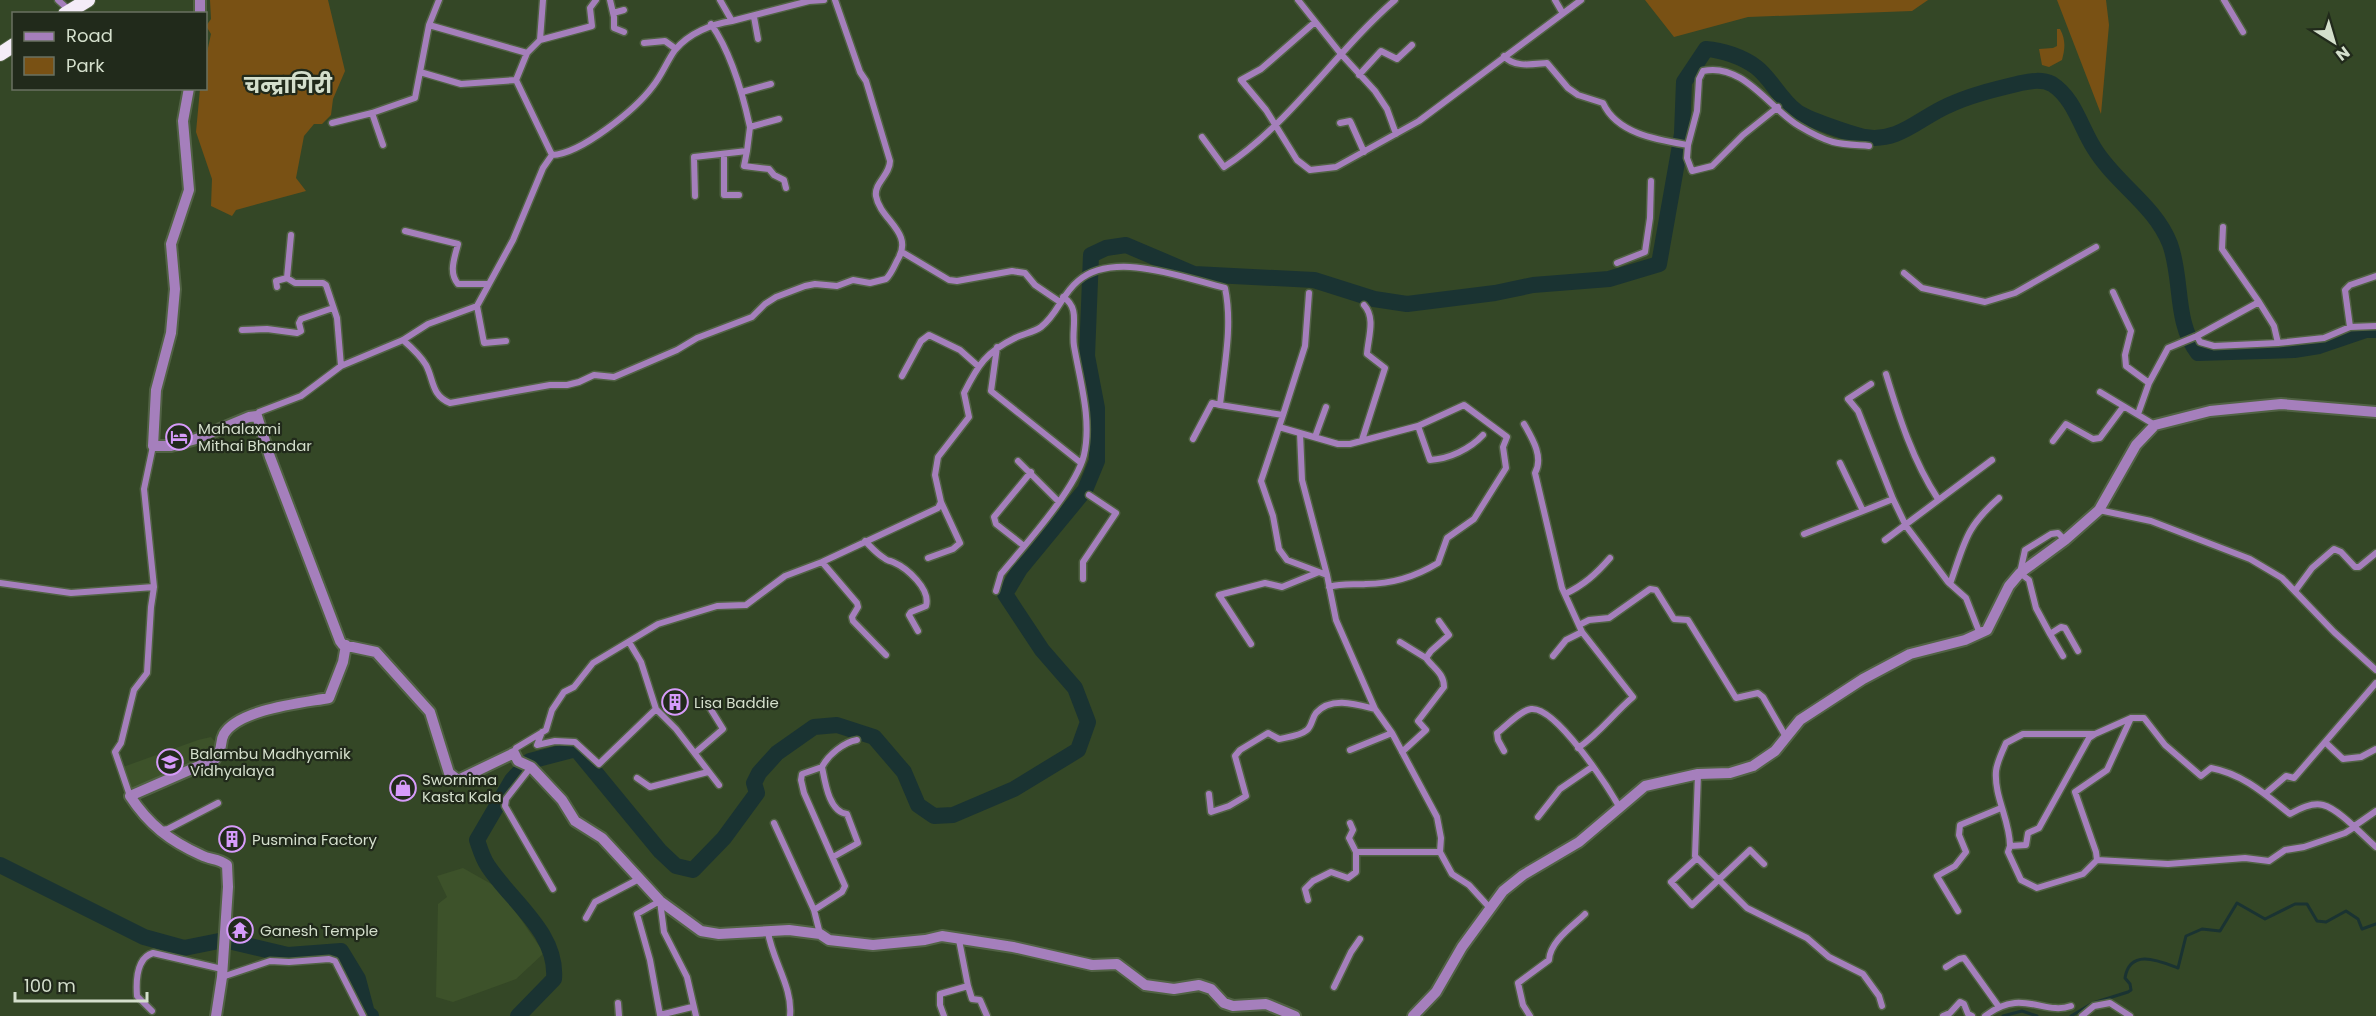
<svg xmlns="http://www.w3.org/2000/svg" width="2376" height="1016" viewBox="0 0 2376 1016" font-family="Poppins,'Noto Sans Devanagari',sans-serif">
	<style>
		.built { fill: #3d522a }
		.green { fill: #795114 }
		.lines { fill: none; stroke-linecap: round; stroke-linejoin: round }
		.stream { stroke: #1a3332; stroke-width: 3 }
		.river { stroke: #1a3332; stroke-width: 16 }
		.minor-casing { stroke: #516244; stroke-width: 9 }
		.tertiary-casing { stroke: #516244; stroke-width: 14 }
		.trunk-casing { stroke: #516244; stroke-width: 16 }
		.minor { stroke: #a57fbc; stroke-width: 6 }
		.tertiary { stroke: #a57fbc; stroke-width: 10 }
		.trunk { stroke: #f4ecf8; stroke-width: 14 }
		.labels { text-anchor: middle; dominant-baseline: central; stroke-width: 4.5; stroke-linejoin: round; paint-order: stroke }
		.poi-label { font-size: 15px; fill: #d4dfcc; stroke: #212a1b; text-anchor: start }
		.district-label { font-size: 21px; font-weight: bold; fill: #d4dfcc; stroke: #212a1b }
	</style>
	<rect width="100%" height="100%" fill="#344726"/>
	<path class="built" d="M211 737 218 745 215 757 131 793 123 767 198 740Z
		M463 868 493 885 513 908 544 953 516 979 453 1002 436 997 438 904 447 897 437 876Z"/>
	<path class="green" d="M210 0H328L345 71 333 99 331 115 322 124H314L304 136 296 178 306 191 236 210 232 216 211 206 212 179 196 132 200 89 206 88V57L211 34 206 26 211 19Z
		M1645 0H1928L1912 11 1748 17 1674 37Z
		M2057 0H2106L2109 25 2101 114Z
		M2057 29H2060C2066 40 2065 49 2062 60L2049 67 2042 65 2039 49 2053 48 2057 46Z"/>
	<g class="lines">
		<path class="stream" d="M2003 1016 2022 1011 2037 1016
			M2071 1016 2093 1003 2128 992 2131 990 2130 984 2125 978C2130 948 2159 961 2178 968L2186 936 2202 929 2220 931 2237 903 2265 919 2295 904H2307L2317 921 2326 922 2346 911 2358 919 2362 929 2376 924"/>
		<path class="river" d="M0 865 144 937 184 948 224 940 288 955 341 951 358 979 367 1013 371 1016
			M518 1016 554 979C558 933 511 901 488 866 483 859 480 849 477 840L512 780 530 761 576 749 660 851 676 866 693 870 724 838 757 793 754 783 759 773 777 753 814 727 837 725 874 737 904 772 918 805 934 816 953 815 1014 789 1078 750 1088 722 1075 688 1042 650 1005 594 1020 569 1085 490 1097 461V408L1087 356 1091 255 1106 248 1126 245 1194 274 1314 280 1374 299 1407 304 1495 293 1533 285 1609 279 1659 264 1682 134 1684 82 1706 49C1722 50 1743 57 1756 67 1770 77 1780 99 1796 111 1806 119 1851 134 1864 137 1898 143 1918 119 1947 106 1970 95 1996 89 2021 83 2031 81 2042 79 2052 84 2074 98 2081 128 2094 148 2115 183 2155 205 2170 244 2183 280 2174 322 2198 353L2294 350 2319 346 2366 330H2376"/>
		<g class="minor-casing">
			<path id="minor" d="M58 0 69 10
				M610 0 614 17V28L624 32
				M720 0 732 21 809 1 824 0
				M1298 0 1341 54 1375 91 1387 109 1396 134
				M1555 0 1562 12
				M2224 0 2243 32
				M613 13 624 10
				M754 17 758 39
				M1315 22 1261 69 1241 80 1266 110 1297 160 1310 170 1336 167 1419 121 1581 0
				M711 24C730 51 743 95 750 127
				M429 25 527 53
				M540 40 592 26 590 8 596 0
				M644 43 665 41 676 49
				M1504 56C1514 68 1533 64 1547 63L1568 88 1578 95 1603 103C1617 134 1658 140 1688 145
				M420 72 461 84 516 80
				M1359 75 1381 51 1397 59 1412 45
				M742 92 771 84
				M1778 107 1743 135 1712 166 1692 171 1687 158 1688 145 1697 111 1699 79 1703 71C1743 62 1770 109 1799 126 1809 132 1822 139 1833 142 1844 145 1858 145 1869 146
				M372 113 383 145
				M332 123 372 113 415 98 429 25 439 0
				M1340 123 1350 121 1351 123 1364 152
				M1202 137 1224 167C1291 123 1335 52 1395 0
				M747 151 744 166 769 169 774 175 784 180 786 188
				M724 154V195H739
				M552 155C581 154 636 109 653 86 662 75 667 61 675 50 689 33 712 24 732 21
				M695 196 694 157 747 151 750 127 779 119
				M2223 227 2222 249 2259 302 2197 336 2200 342 2214 346 2278 343 2324 338 2350 327 2376 326
				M405 231 458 244C455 257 448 272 458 284H488
				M291 235 287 278 295 283H323L326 285 337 318 341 366
				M902 252 949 280 957 281 1012 271 1025 273 1035 285 1060 302
				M1617 263 1645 252 1650 218 1651 181
				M1904 273 1922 288 1985 302 2015 293 2096 247
				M277 287 276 281 287 278
				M2113 292 2131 331 2125 355 2126 366 2149 383
				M2259 302 2274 326 2278 343
				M477 306 484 343 506 341
				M2350 327 2345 290 2350 285 2376 276
				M242 330 267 329 297 333 301 331 299 323 301 319 333 308
				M403 340C411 347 420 355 426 365 434 380 431 395 450 403L550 385H567L579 382 594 375 614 377 677 350 697 338 752 317 765 304 776 297 805 286 815 284 837 286 853 280 870 283 886 279C892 273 894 266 898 259 914 232 880 220 876 196 874 183 890 175 890 161L866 81 860 72 835 0
				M997 347 991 391 1081 463
				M1886 374C1899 417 1913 461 1938 499
				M902 376 921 341 929 335 960 350 978 366
				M1871 384 1848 399 1858 411 1893 499 1906 526 1948 582 1966 598 1980 634
				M2100 392 2155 425
				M1220 405 1283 415 1261 481 1273 516 1279 549 1287 560 1319 572
				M2138 414 2149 383 2168 348 2197 336
				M1283 415 1305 346 1309 293
				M257 416 259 412 301 396 341 366 403 340 428 324 477 306 513 240 543 168 552 155 516 80 527 53 540 40 543 0
				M1524 424C1532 438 1544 457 1535 473L1562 588 1582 632 1633 697C1613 714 1600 733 1578 748
				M1418 426 1430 460C1449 459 1470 449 1483 435
				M1279 427 1338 444H1350L1418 426 1464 405 1507 437 1503 447 1506 468 1474 519 1447 538 1438 563C1415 577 1393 584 1366 584 1353 585 1342 583 1329 587
				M1300 433 1302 480 1327 575
				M1315 437 1326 407
				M1362 440 1385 368 1367 354C1368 338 1376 318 1364 305
				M2053 441 2066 424 2093 439 2100 438 2123 407
				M1018 461 1058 501
				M1840 463 1863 511 1893 499
				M2099 510 2151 521 2250 559 2282 578 2334 632 2376 670
				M1804 534 1863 511
				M1885 540 1992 460
				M2065 540 2058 533 2051 534 2025 550 2020 573 2029 580 2036 608 2050 634 2061 627 2065 628 2078 651
				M865 541C871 547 877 554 884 558 889 562 886 559 893 562 907 568 931 589 926 606L911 612 909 615 918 631
				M1024 546 996 524 994 517 1031 472
				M928 558 953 549 960 543 941 502
				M822 562 857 603 858 607 852 617 853 621 886 655
				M1083 579V562L1116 513 1089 495
				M0 583 71 593 154 587
				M1950 584C1965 542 1965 528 1999 498
				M996 591 1001 574C1024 546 1076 489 1084 455 1092 420 1080 381 1074 346 1071 328 1081 308 1063 297
				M2295 591 2312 568 2334 549 2341 552 2355 567H2359L2376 553
				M1565 594C1584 585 1596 574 1610 558
				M1581 624 1589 620 1609 618 1650 589 1656 590 1674 619 1688 620 1736 698 1758 693 1763 697 1786 737
				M2050 634 2063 656
				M629 642 641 662 656 709 676 729 719 785
				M1400 642 1426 658
				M1251 644 1219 595 1265 583 1282 587 1319 572 1327 575 1336 620 1375 709 1392 733 1437 817 1441 838 1440 852 1452 874 1469 885 1489 907
				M1553 656 1566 640 1582 632
				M542 732 537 745 555 741 575 742 599 764 656 709
				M2095 734 2089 738 2039 828 2028 833 2026 845 2010 846C2010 820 1994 797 1996 771 1997 762 2002 752 2006 743L2023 734H2095L2131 718H2144L2165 745 2201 776 2211 768C2243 774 2265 794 2290 814 2299 809 2312 802 2323 805 2339 809 2362 835 2376 847
				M2325 742 2343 759 2361 757 2376 749
				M1350 750 1392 733
				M1504 751 1498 740 1497 733C1506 726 1521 710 1531 709 1556 706 1608 787 1620 808
				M1402 752 1426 730 1418 721 1444 687C1444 673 1433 668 1426 658L1431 651 1449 635 1439 621
				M514 753 516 748 546 730 552 710 564 692 574 687 593 663 658 624 717 606 746 605 785 576 822 562 938 508 941 502 935 475 938 457 969 417 964 393C978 365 986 352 1015 338 1023 334 1034 332 1041 327 1058 314 1061 295 1078 281 1114 250 1184 278 1225 288 1233 326 1224 366 1220 405L1212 403 1193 439
				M695 753 723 729 710 708
				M531 767 506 799 505 806 553 889
				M822 767C825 782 829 812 847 814L858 843 833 857
				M1698 774 1695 856 1747 908 1807 938 1829 957 1863 974 1879 996 1882 1006
				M637 778 650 787 708 772
				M1209 794 1211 812 1229 806 1246 796 1235 756 1240 750 1268 733 1279 739C1288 737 1300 736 1307 730 1312 726 1312 718 1316 713 1331 696 1356 704 1375 709
				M2265 794 2286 776 2294 778 2376 683
				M130 796 115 752 121 743 134 690 147 673 151 607 154 587 144 489 153 446
				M1538 817 1560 789 1592 767
				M774 823 814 910
				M1350 823 1353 830 1349 838 1356 852
				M2353 827 2376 811
				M161 830 168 829 218 803
				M2010 846 2008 852 2021 880 2037 888 2083 874 2097 860 2168 864 2245 858 2269 861 2285 850 2304 847 2345 833 2353 828
				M1697 858 1671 882 1692 905 1750 850 1764 864
				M2097 860 2096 852 2075 792 2107 770 2131 718
				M1308 900 1305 889 1313 881 1331 872 1348 878 1356 872V852H1440
				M1958 911 1937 876 1955 866 1966 852 1959 835 1960 825 2001 808
				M586 918 595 902 639 879
				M768 932C772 960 793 987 790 1016
				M820 934 814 910 842 892 845 886 804 793 801 780 802 774 822 767C828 755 844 742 857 740
				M1946 967 1959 959 1964 958 1999 1007
				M222 977 270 961 289 962 329 959 335 961 363 1016
				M968 986 972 999 980 1000 987 1016
				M1334 987 1351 952 1360 939
				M618 1003 619 1016
				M692 1007 660 1015 650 960 637 914 660 901 664 932 687 977 696 1016
				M152 1011 137 996C136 982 136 958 153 953L222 969
				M944 1016 940 1005V994L968 986 959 940
				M1530 1016 1523 1005 1518 983 1549 960C1550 941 1573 926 1585 914
				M1943 1016 1950 1013 1960 1002 1964 1004 1968 1014 1972 1016
				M1985 1016C2022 987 2044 1016 2071 1006
				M2082 1016 2094 1006 2110 1003 2130 1016"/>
		</g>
		<g class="tertiary-casing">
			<path id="tertiary" d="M200 0V14
				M189 88 183 121 189 190 171 244 175 289 171 333 156 390 153 446H171L196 439 249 417 257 416 270 457 340 641 343 645 376 652 430 712 449 773 458 780 514 753 518 761 531 767 562 800 575 821 602 838 660 901 701 931 719 934 789 930 820 934 829 940 873 945 925 940 942 936 1013 947 1092 965 1117 964 1145 985 1174 989 1199 985 1211 989 1224 1003 1233 1006 1266 1004 1295 1016
				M216 1016 222 977 228 887 227 865C218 858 210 860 201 855 170 841 149 825 130 796L215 759C224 748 219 743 224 734 239 709 302 703 329 698L343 662 346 645
				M1413 1016 1436 992 1462 947 1503 891 1523 875 1579 842 1645 786 1698 774 1730 773 1753 766 1775 751 1800 720 1863 679 1910 654 1965 640 1987 630 2009 586 2020 573 2065 540 2099 510 2136 445 2155 425 2210 411 2281 404 2376 412"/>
		</g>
		<g class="trunk-casing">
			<path id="trunk" d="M65 14 88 0
				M0 54 14 45"/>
		</g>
		<use href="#minor" class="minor"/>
		<use href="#tertiary" class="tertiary"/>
		<use href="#trunk" class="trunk"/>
	</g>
	<defs>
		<g id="hotel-ring" transform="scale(1.35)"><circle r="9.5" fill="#212a1b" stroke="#d69bfa" stroke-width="1.5"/><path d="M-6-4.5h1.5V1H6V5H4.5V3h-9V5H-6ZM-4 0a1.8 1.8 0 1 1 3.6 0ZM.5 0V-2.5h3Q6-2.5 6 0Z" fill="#d69bfa"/></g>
		<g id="building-ring" transform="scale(1.35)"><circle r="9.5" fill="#212a1b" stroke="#d69bfa" stroke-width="1.5"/><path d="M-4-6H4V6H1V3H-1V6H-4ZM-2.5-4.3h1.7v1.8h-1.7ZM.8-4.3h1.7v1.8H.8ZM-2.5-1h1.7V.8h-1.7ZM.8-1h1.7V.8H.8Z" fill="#d69bfa"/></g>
		<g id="school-ring" transform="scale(1.35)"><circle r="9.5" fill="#212a1b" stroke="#d69bfa" stroke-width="1.5"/><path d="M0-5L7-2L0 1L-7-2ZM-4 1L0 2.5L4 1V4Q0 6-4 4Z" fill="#d69bfa"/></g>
		<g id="shop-ring" transform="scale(1.35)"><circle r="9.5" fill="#212a1b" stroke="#d69bfa" stroke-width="1.5"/><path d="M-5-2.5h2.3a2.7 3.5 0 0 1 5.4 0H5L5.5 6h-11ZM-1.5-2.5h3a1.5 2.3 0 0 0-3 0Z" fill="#d69bfa"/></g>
		<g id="temple-ring" transform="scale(1.35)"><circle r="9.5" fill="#212a1b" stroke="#d69bfa" stroke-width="1.5"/><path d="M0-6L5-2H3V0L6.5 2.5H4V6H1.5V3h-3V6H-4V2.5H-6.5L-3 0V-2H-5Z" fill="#d69bfa"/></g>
	</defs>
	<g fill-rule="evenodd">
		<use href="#hotel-ring" x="179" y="437"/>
		<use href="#building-ring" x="675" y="702"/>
		<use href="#school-ring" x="170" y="762"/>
		<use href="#shop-ring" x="403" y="788"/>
		<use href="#building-ring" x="232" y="839"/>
		<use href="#temple-ring" x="240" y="930"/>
	</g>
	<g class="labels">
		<g class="poi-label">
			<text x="198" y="428">Mahalaxmi<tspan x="198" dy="17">Mithai Bhandar</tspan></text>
			<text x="694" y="702">Lisa Baddie</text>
			<text x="190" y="753">Balambu Madhyamik<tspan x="190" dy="17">Vidhyalaya</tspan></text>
			<text x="422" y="779">Swornima<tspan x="422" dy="17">Kasta Kala</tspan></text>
			<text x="252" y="839">Pusmina Factory</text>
			<text x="260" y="930">Ganesh Temple</text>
		</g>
		<g class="district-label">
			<text x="288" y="85">चन्द्रागिरी</text>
		</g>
	</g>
	<rect x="12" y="12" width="195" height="78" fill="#212a1b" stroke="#697262" stroke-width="1.5"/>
	<rect x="24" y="32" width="30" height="9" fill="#a57fbc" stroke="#697262" stroke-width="1.5"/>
	<text x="66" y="42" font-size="18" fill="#d4dfcc">Road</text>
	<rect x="24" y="57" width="30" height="18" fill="#795114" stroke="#697262" stroke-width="1.5"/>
	<text x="66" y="72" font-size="18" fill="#d4dfcc">Park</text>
	<g transform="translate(2334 42) rotate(143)" stroke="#212a1b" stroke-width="4.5" paint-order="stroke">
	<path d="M0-4.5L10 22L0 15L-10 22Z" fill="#d4dfcc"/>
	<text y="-9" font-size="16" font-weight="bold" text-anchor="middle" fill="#d4dfcc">N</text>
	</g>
	<path d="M15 992v9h132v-9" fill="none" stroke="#d4dfcc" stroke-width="3"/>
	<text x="24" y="992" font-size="18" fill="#d4dfcc" stroke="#212a1b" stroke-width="4.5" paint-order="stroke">100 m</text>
</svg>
